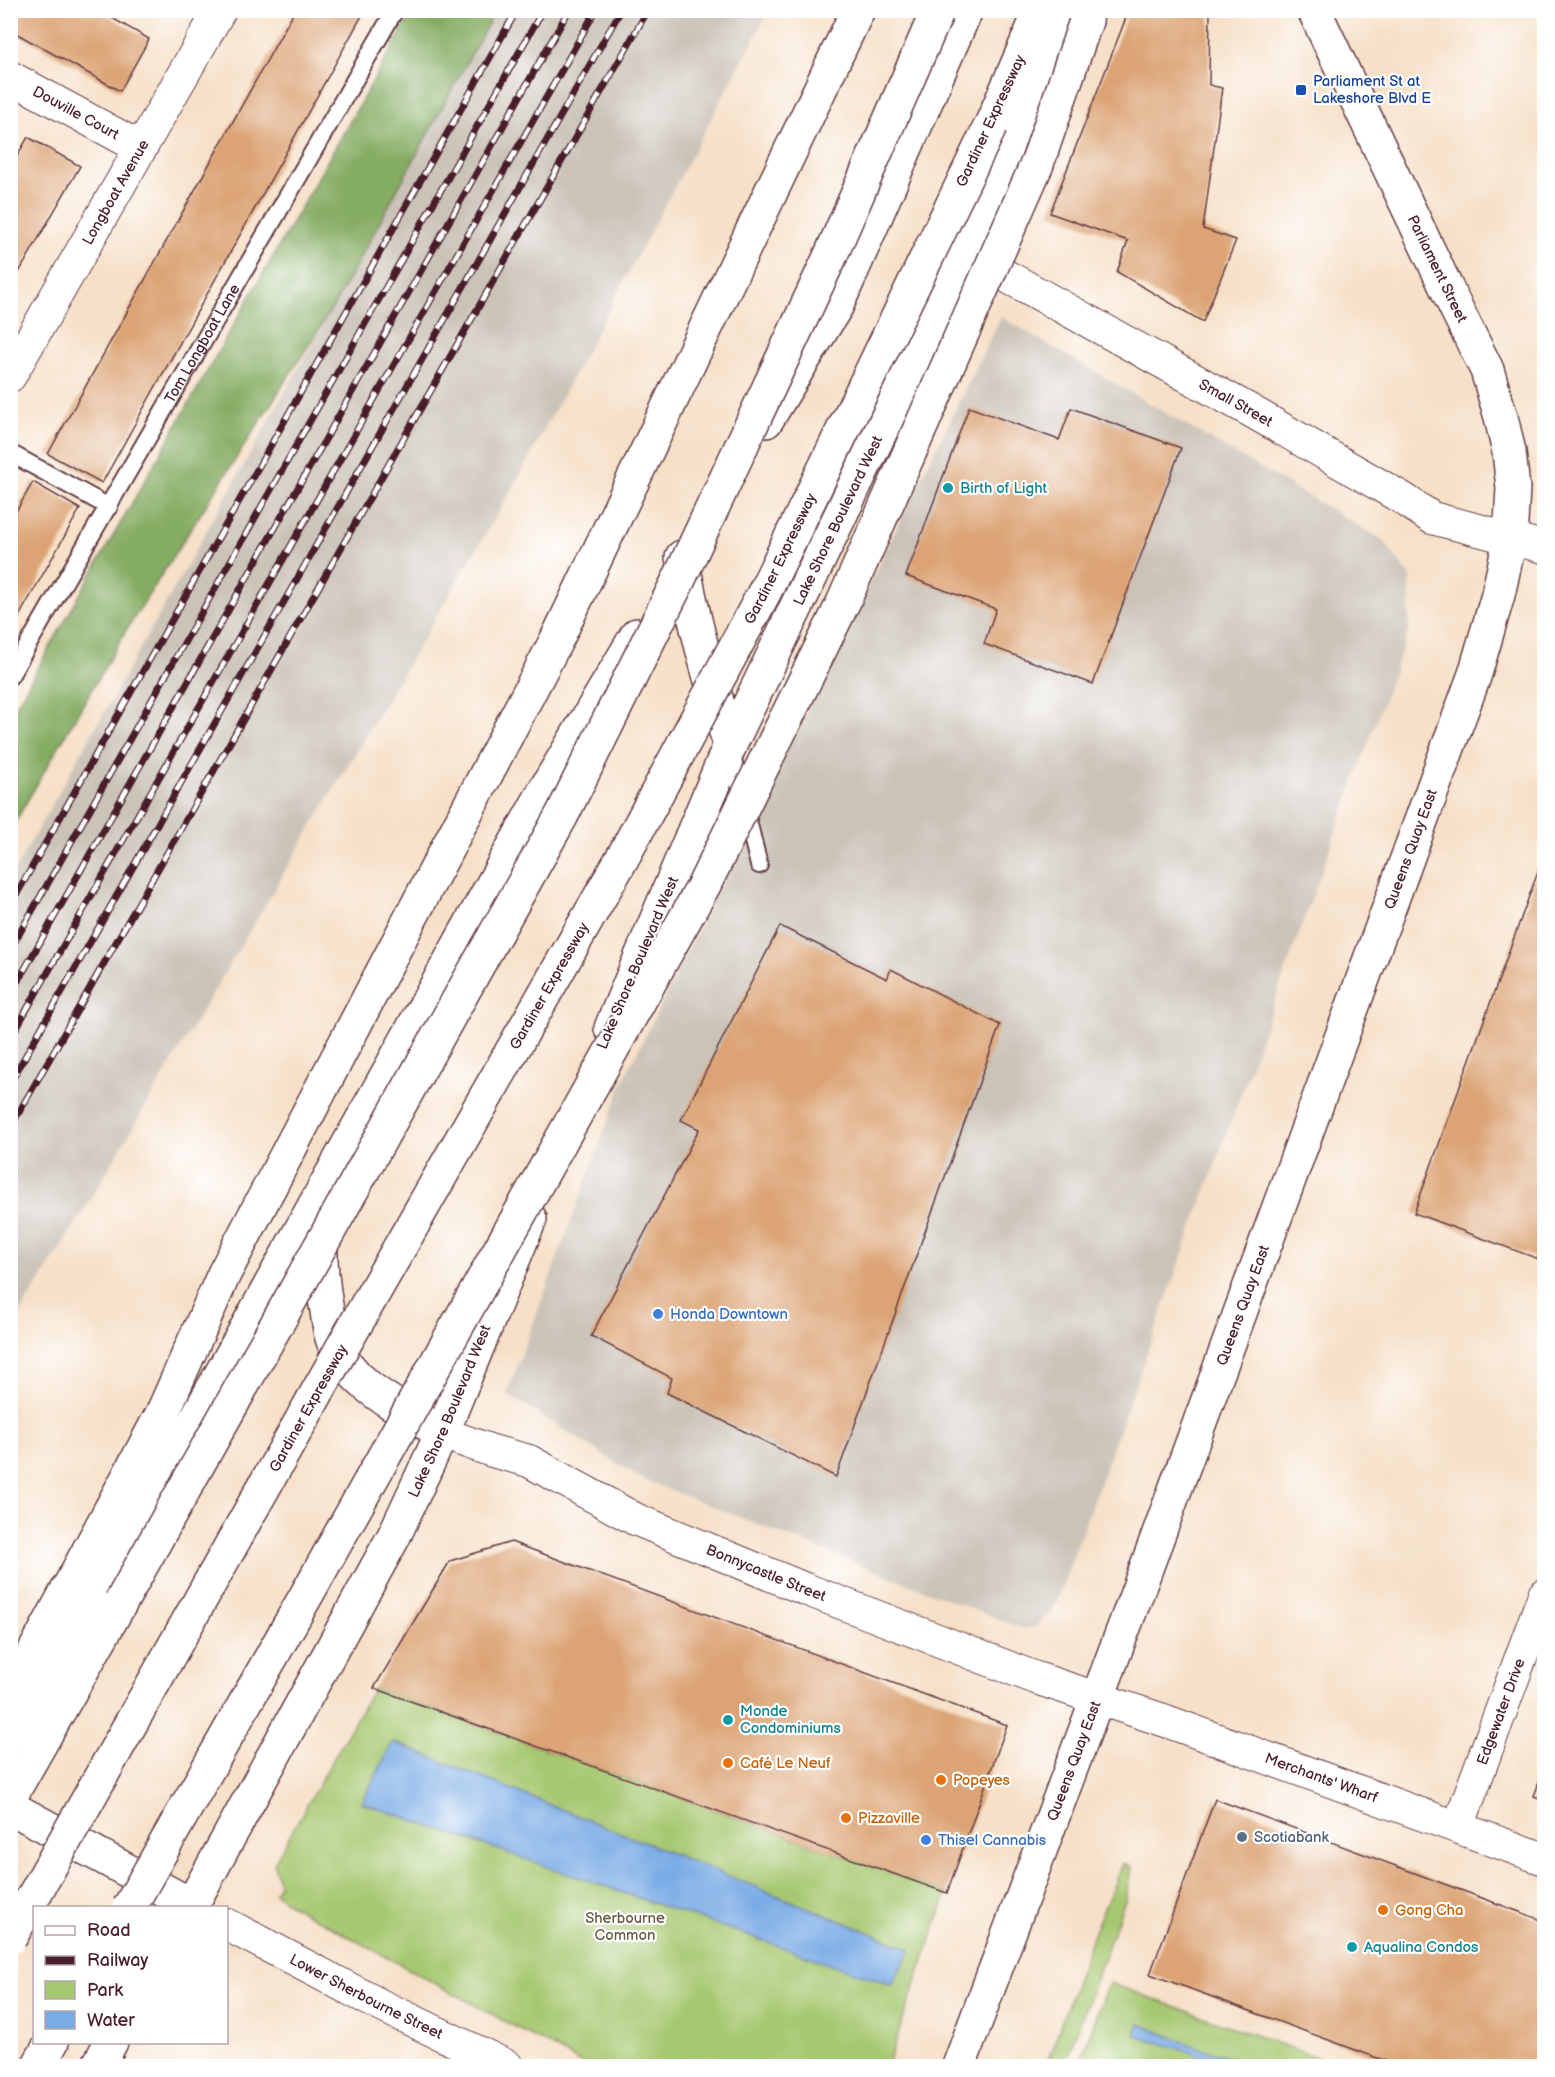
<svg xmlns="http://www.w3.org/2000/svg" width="1555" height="2077" viewBox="0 0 1555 2077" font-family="'Balsamiq Sans',sans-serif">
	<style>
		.industrial { fill: #cbc3b8 }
		.green { fill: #a6c870; stroke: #78744e; stroke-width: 1.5 }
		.forest { fill: #84ac62; stroke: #676646; stroke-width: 1.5 }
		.water { fill: #79abe5; stroke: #626588; stroke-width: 1.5 }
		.building { fill: #dca476 }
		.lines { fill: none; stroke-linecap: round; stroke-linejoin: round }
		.service-casing { stroke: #643c43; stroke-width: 20 }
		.minor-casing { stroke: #643c43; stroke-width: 34 }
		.tertiary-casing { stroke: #643c43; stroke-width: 36 }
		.primary-casing { stroke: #643c43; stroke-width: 36 }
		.trunk-casing { stroke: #643c43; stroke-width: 36 }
		.motorway-casing { stroke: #643c43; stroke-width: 36 }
		.service { stroke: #fff; stroke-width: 16 }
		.minor { stroke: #fff; stroke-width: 32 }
		.tertiary { stroke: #fff; stroke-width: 33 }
		.primary { stroke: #fff; stroke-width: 33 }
		.trunk { stroke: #fff; stroke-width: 33 }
		.motorway { stroke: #fff; stroke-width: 33 }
		.rail-casing { stroke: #4a1f2b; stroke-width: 7 }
		.rail { stroke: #fff; stroke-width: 4.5; stroke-dasharray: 14; stroke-linecap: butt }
		.motorway-bridge-casing { stroke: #643c43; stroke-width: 36; stroke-linecap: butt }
		.motorway-bridge { stroke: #fff; stroke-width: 33 }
		.transit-dot { fill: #1a4fb4; stroke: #fff; stroke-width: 2 }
		.culture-dot { fill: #0f9aa8; stroke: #fff; stroke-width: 2 }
		.shop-dot { fill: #3f7fe0; stroke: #fff; stroke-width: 2 }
		.food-dot { fill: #e8710a; stroke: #fff; stroke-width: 2 }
		.service-dot { fill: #5c6f8a; stroke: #fff; stroke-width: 2 }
		.labels { text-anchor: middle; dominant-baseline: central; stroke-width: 4.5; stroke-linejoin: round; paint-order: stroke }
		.transit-label { font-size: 15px; fill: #164399; stroke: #fff; text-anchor: start }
		.street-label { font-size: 15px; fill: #4a1f2b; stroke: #fff }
		.culture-label { font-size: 15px; fill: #0d838f; stroke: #fff; text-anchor: start }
		.shop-label { font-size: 15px; fill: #366cbe; stroke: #fff; text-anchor: start }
		.food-label { font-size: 15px; fill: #c56008; stroke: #fff; text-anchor: start }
		.service-label { font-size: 15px; fill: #4e5e75; stroke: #fff; text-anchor: start }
		.park-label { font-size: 15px; fill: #6a5a43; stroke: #fff }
	</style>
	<rect width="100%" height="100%" fill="#fff"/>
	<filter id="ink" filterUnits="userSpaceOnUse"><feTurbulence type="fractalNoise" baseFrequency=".0167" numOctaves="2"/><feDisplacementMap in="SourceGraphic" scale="12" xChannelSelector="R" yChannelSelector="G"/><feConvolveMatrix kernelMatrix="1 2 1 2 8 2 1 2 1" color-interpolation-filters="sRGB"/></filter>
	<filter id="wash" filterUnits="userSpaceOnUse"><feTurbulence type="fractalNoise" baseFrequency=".008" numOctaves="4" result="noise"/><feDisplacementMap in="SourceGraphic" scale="24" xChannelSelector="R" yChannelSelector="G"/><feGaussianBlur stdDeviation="1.35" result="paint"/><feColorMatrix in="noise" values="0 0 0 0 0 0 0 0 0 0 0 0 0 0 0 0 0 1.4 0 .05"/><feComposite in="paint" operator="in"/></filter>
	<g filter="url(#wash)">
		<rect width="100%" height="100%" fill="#f6e0c8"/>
		<path class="industrial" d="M495 10 769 11 515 484 75 1225 11 1327V877L333 307Z
			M1001 317 1383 540 1410 576 1409 630 1054 1609 1036 1626 1024 1629 642 1479 507 1394 623 1081Z"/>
		<path class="green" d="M374 1688 947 1893 887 2066H587L289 1904 274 1892 279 1885 274 1863Z
			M1123 1864 1131 1867 1126 1897 1064 2066H1046L1093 1934Z
			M1109 1983 1341 2066H1078Z"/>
		<path class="forest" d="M413 11H495L333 307 125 632 11 829V715Z"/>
		<path class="water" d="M393 1742 911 1949 892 1985 362 1803Z
			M1139 2024 1192 2045 1256 2066H1225L1189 2052 1135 2035Z"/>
		<g id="blocks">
			<path class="building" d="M10 10H98L149 39 120 91 10 30Z
				M295 10H365L102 483 48 454Z
				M1129 10H1210L1209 85 1222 88 1203 229 1236 240 1203 322 1117 272 1128 241 1050 213Z
				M28 137 80 166 10 288V168Z
				M969 407 1059 440 1071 408 1181 448 1093 684 984 644 996 609 906 576Z
				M33 482 80 509 10 632V522Z
				M1544 855V1261L1414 1213Z
				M780 926 887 979 891 969 1000 1025 836 1477 667 1393 672 1378 591 1336 699 1129 681 1120Z
				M511 1542 1007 1725 947 1893 374 1688 450 1561Z
				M1544 1769V1800L1534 1796Z
				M1215 1799 1544 1921V2066H1399L1150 1974Z"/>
		</g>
	</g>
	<g filter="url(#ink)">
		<use href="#blocks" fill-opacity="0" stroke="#643c43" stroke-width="1.5"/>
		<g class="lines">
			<g class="service-casing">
				<g id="service">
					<path d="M10 453 109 507"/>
					<path id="s1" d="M10 676 395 10"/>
					<path d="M731 752 759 865"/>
				</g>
			</g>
			<g class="minor-casing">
				<g id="minor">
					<path id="s2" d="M10 77 141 148"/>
					<path id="s3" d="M968 255 1251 411 1402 498 1432 518 1544 547"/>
					<path id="s4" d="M10 376 220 10"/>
					<path id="s5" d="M442 1433 492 1451 529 1461 635 1519 805 1589 1036 1678 1166 1721 1544 1859"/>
					<path id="s6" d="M1458 1827 1544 1595"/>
					<path id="s7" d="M226 1924 380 2005 507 2066"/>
				</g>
			</g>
			<g class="tertiary-casing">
				<path id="tertiary" d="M10 1807 191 1905"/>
			</g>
			<g class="primary-casing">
				<g id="primary">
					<path id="s8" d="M959 2066 1137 1593 1475 674 1498 595 1510 540 1513 488 1509 452 1501 417 1487 370 1456 308 1314 10"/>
				</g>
			</g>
			<g class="trunk-casing">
				<g id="trunk">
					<path d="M766 421 837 305 966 10"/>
					<path d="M682 557C693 621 711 683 730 745"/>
					<path id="s9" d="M611 1028 730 745 951 285 1073 10"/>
					<path d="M322 1231C319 1255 322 1281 326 1305 328 1316 329 1330 333 1341 350 1384 395 1405 432 1427"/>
					<path d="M10 1736 195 1421 545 790 637 635"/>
					<path id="s10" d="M190 1908 394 1536 442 1433 530 1219"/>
					<path d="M98 2066 111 2042"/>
				</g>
			</g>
			<g class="motorway-casing">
				<path id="motorway" d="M991 125 1041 10
					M10 1697 163 1412 224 1274 556 641 858 10
					M10 1797 121 1602
					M38 2066 52 2042"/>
			</g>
			<use href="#service" class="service"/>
			<use href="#minor" class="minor"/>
			<use href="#tertiary" class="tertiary"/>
			<use href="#primary" class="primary"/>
			<use href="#trunk" class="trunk"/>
			<use href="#motorway" class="motorway"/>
			<g class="rail-casing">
				<path id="rail" d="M10 906 517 10
					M10 950 543 10
					M10 995 569 10
					M10 1039 596 10
					M10 1083 621 10
					M10 1128 648 10"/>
			</g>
			<use href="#rail" class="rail"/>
			<g class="motorway-bridge-casing">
				<g id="motorway-bridge">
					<path d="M121 1602 562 815 680 577 830 257 938 10"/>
					<path d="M129 1908 307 1594 704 885 843 603 1037 164 1086 21 1087 10"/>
					<path id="s11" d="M10 1938 341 1350 624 855 765 591 991 125"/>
				</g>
			</g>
			<use href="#motorway-bridge" class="motorway-bridge"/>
		</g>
	</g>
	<rect class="transit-dot" x="1295" y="84" width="12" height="12" rx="3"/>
	<g class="culture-dot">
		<circle cx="948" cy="488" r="6"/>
		<circle cx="728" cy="1720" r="6"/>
		<circle cx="1352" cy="1947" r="6"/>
	</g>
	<g class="shop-dot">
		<circle cx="658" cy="1314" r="6"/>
		<circle cx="926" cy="1840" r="6"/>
	</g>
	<g class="food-dot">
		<circle cx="728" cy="1763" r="6"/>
		<circle cx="941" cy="1780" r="6"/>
		<circle cx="846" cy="1818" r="6"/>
		<circle cx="1383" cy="1910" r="6"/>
	</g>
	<circle class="service-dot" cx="1242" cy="1837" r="6"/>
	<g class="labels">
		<g class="transit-label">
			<text x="1313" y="81">Parliament St at<tspan x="1313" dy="17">Lakeshore Blvd E</tspan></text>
		</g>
		<g class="street-label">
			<text stroke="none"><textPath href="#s2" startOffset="75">Douville Court</textPath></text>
			<text transform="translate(991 121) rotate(-65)">Gardiner Expressway</text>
			<text stroke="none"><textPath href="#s4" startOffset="212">Longboat Avenue</textPath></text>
			<text transform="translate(1437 269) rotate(64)">Parliament Street</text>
			<text stroke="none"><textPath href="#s1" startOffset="384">Tom Longboat Lane</textPath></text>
			<text stroke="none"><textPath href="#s3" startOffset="306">Small Street</textPath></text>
			<text stroke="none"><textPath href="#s9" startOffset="556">Lake Shore Boulevard West</textPath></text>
			<text stroke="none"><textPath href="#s11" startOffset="1580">Gardiner Expressway</textPath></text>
			<text stroke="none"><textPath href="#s8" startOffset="1298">Queens Quay East</textPath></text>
			<text transform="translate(638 963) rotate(-67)">Lake Shore Boulevard West</text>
			<text stroke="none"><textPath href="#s11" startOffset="1094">Gardiner Expressway</textPath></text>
			<text stroke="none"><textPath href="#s8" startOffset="812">Queens Quay East</textPath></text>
			<text stroke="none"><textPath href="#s11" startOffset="608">Gardiner Expressway</textPath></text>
			<text stroke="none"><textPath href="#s10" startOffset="561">Lake Shore Boulevard West</textPath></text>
			<text stroke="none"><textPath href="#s5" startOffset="354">Bonnycastle Street</textPath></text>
			<text stroke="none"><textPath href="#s6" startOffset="123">Edgewater Drive</textPath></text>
			<text stroke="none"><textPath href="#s8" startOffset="326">Queens Quay East</textPath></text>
			<text stroke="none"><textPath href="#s5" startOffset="946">Merchants' Wharf</textPath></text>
			<text stroke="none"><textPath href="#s7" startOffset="158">Lower Sherbourne Street</textPath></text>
		</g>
		<g class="culture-label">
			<text x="960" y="488">Birth of Light</text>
			<text x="740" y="1711">Monde<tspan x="740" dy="17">Condominiums</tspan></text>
			<text x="1364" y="1947">Aqualina Condos</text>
		</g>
		<g class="shop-label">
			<text x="670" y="1314">Honda Downtown</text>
			<text x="938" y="1840">Thisel Cannabis</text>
		</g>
		<g class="food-label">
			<text x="740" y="1763">Café Le Neuf</text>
			<text x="953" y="1780">Popeyes</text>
			<text x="858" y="1818">Pizzaville</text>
			<text x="1395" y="1910">Gong Cha</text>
		</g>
		<g class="service-label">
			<text x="1254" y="1837">Scotiabank</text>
		</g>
		<g class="park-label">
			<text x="625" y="1918">Sherbourne<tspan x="625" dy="17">Common</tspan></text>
		</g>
	</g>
	<rect width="1555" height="2077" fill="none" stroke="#fff" stroke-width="36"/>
	<rect x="33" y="1906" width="195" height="138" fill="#ffffff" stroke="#b7a5aa" stroke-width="1.5"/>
	<rect x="45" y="1926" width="30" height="9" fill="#ffffff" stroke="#b7a5aa" stroke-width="1.5"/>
	<text x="87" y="1936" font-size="18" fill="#4a1f2b">Road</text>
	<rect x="45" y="1956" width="30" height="9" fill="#4a1f2b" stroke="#b7a5aa" stroke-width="1.5"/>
	<text x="87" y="1966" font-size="18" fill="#4a1f2b">Railway</text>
	<rect x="45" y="1981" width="30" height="18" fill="#a6c870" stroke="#b7a5aa" stroke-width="1.5"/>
	<text x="87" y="1996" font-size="18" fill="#4a1f2b">Park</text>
	<rect x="45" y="2011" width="30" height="18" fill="#79abe5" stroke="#b7a5aa" stroke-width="1.5"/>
	<text x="87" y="2026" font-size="18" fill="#4a1f2b">Water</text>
</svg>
